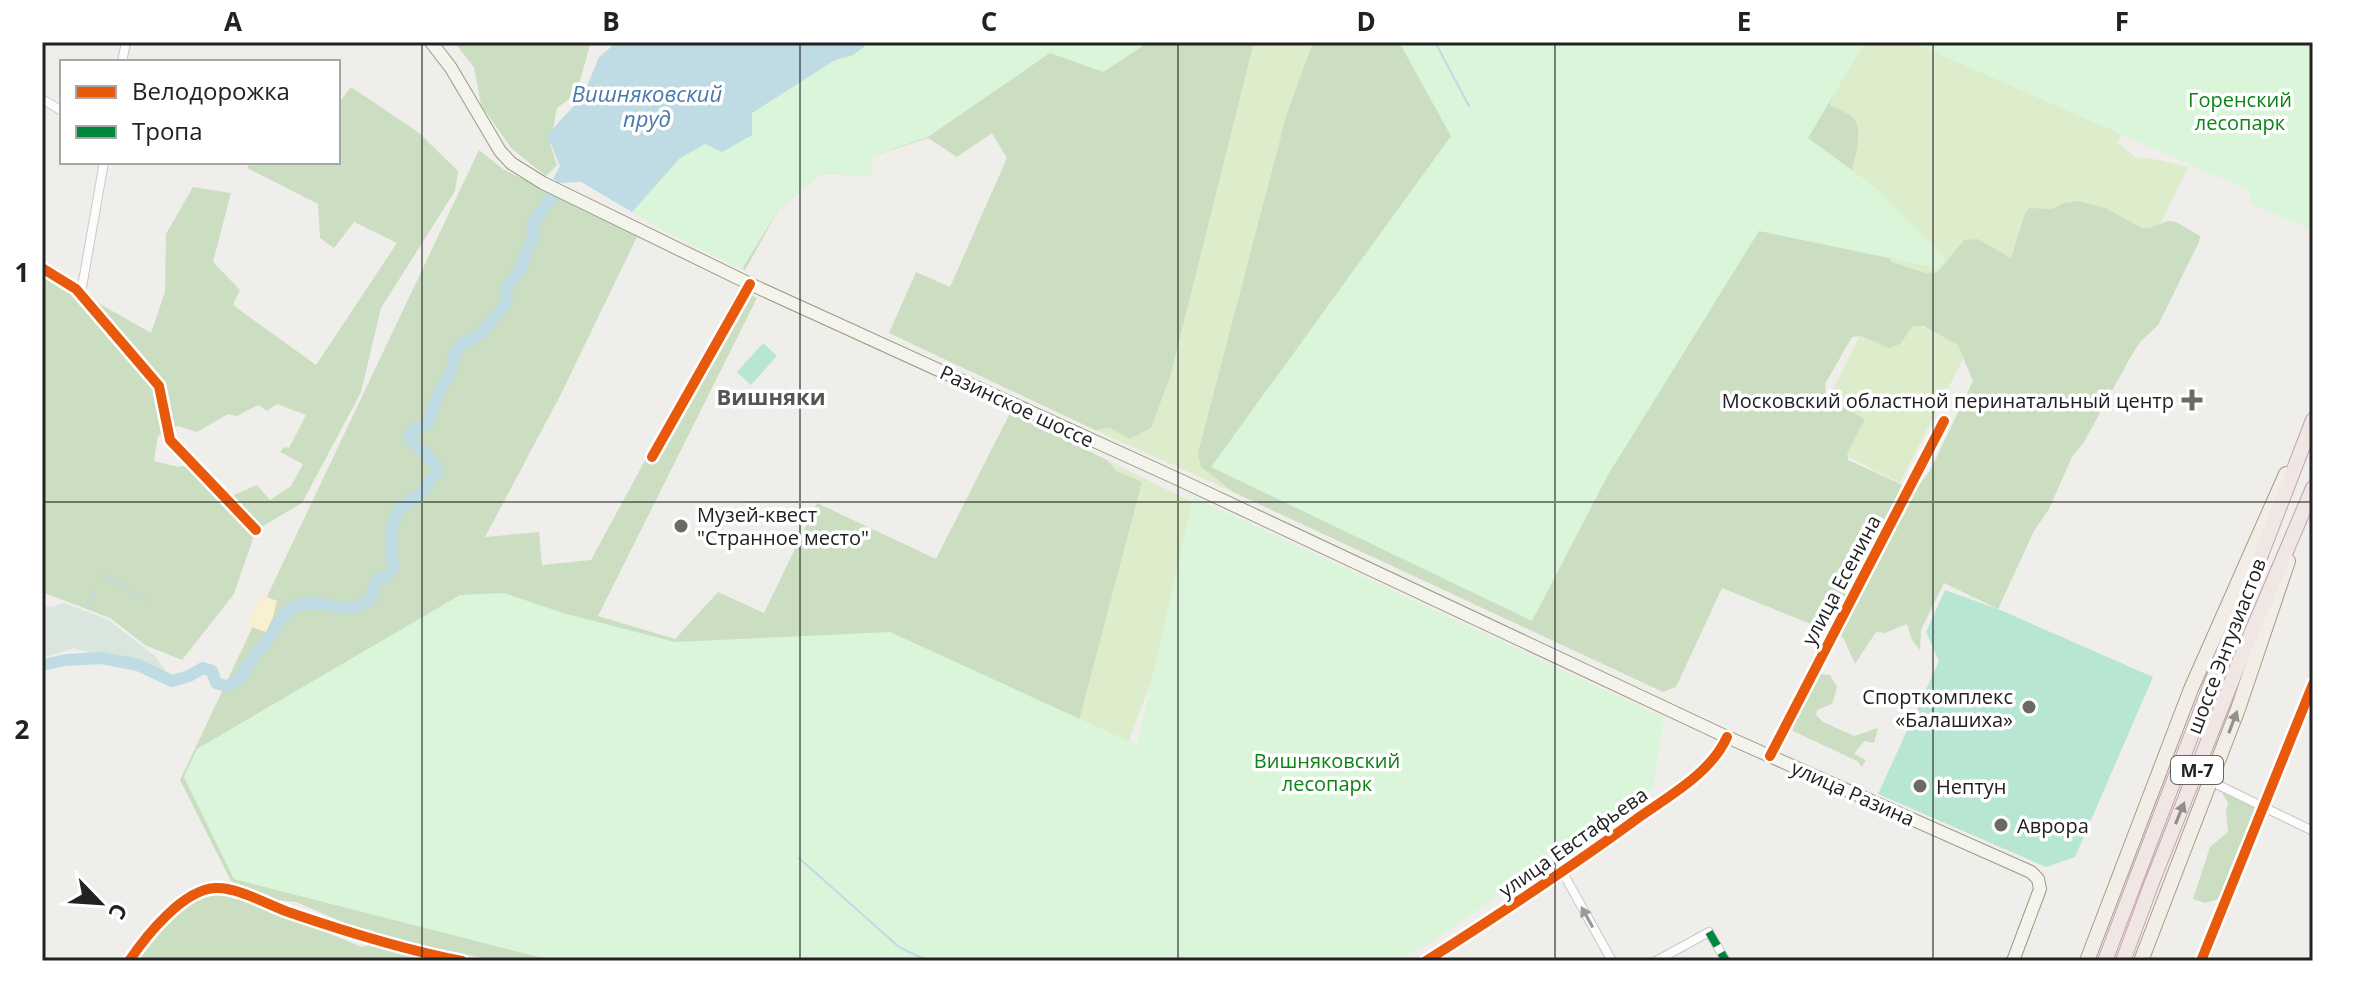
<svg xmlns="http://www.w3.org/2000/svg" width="2355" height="1003" viewBox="0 0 2355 1003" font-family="'Open Sans',sans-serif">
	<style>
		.grass { fill: #ddeccb }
		.forest { fill: #cbdec1; fill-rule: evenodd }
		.wetland { fill: #d9e6de }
		.sand { fill: #f8f0d0 }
		.park { fill: #daf5da }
		.pitch { fill: #b7e6d2 }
		.water { fill: #bfdbe3 }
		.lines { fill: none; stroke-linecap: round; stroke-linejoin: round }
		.stream { stroke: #bfdbe3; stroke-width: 2 }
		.river { stroke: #bfdbe3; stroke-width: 12 }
		.minor-casing { stroke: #c9c8c7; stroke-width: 10 }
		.secondary-casing { stroke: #999a82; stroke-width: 14 }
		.primary-casing { stroke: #a79c86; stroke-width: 16 }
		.trunk-casing { stroke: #c5a2ac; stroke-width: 16 }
		.minor { stroke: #fdfcfc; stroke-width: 8 }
		.secondary { stroke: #f4f4ed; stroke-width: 12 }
		.primary { stroke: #f3ede7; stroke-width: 14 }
		.trunk { stroke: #f0e6e4; stroke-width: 14 }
		.trunk-bridge-casing { stroke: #c5a2ac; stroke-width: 16; stroke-linecap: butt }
		.trunk-bridge { stroke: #f0e6e4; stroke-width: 14 }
		.quiet { stroke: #00873e; stroke-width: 8; stroke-dasharray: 16 8; stroke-linecap: butt }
		.cycleway-casing { stroke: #fff; stroke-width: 15 }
		.cycleway { stroke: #e8590c; stroke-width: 10 }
		.oneway { fill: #95928e }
		.oneway2 { fill: #938e8d }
		.oneway3 { fill: #9a9a9a }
		.grid { fill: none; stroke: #222; stroke-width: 2; stroke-opacity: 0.55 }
		.poi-dot { fill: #6a6968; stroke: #fff; stroke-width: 3 }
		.labels { text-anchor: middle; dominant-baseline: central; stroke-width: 7; stroke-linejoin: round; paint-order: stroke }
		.shield { fill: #fff; stroke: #646464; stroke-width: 2 }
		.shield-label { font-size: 18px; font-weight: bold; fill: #222 }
		.park-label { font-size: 20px; fill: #0c8416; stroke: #fff }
		.poi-label { font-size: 20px; fill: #222; stroke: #fff; text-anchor: start }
		.street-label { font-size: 20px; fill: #222; stroke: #fff }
		.water-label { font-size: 22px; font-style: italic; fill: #4a7aab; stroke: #fff }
		.neighbourhood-label { font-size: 22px; font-weight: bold; fill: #555; stroke: #fff }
		.neatline { fill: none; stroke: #222; stroke-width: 3 }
		.grid-label { font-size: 26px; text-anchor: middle; font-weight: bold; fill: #222 }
	</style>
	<rect width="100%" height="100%" fill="#f0eeeb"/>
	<path class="grass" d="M1254 42H1313L1287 113 1199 453 1201 467 1233 492 1095 430 1110 428 1130 439 1151 428 1170 377Z
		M1847 42H1970L2131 108 2118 143 2135 157 2160 160 2188 167 2160 224 2149 228 2024 216 2011 258 1978 239 1939 272 1925 273 1892 262 1849 205 1830 105Z
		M1896 314 1968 349 1900 483 1840 453 1826 403 1860 335Z
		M1107 460 1215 513 1118 769 1053 789 1142 483 1116 471Z"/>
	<path class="forest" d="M454 42H591L576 94 557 108 550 144 557 165 546 176 512 149 481 105 474 67Z
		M870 42H1254L1170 377 1151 428 1130 439 1110 428 1095 430 889 333 916 272 950 287 1007 158 992 133 957 157 928 138 871 157 872 176 822 173 779 209 745 270 632 212 680 158 835 60 853 55Z
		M1313 42H1847L1830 105C1837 109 1847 112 1853 118 1867 130 1849 177 1845 193L1892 262 1925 273 1938 272 1964 240 1978 239 2011 258 2024 216 2029 208 2052 209 2064 203 2078 201 2105 208 2142 228H2149L2168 221 2176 222 2200 236 2199 242 2158 325 2140 342 2130 358 2084 442 2072 457 2049 509 2034 531 1998 609 1944 583 1921 630 1920 650 1912 640 1907 624 1885 633 1876 632 1855 664 1843 637 1722 588 1676 687 1663 692 1233 492 1201 467 1198 453 1287 113ZM1913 326H1923L1958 345 1973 381 1930 471 1920 483 1907 487 1848 460 1847 453 1865 419 1834 403 1826 396 1825 384 1852 337 1862 336 1889 348 1900 344Z
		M351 87 418 132 458 171 455 191 381 308 361 392 302 503 256 530 234 594 182 660 145 645 110 618 42 592V268L93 300 151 333 165 292 166 234 193 187 231 193 213 262 240 290 233 305 316 365 397 243 354 222 334 248 320 238 318 204 247 168 251 162H338V104ZM277 404 306 415 289 448 284 447 280 452 303 464 291 486 270 500 257 485 224 499 210 489 205 478 188 465 178 467 154 461 158 436 178 426 197 432 228 414 237 416 258 405 267 411Z
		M479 150 503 169 637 237 560 396 485 537 539 532 542 565 591 560 738 289 757 298 598 616 675 639 718 592 764 613 817 503 936 559 1010 413 1107 460 1116 471 1142 482 1078 724 1030 961H501L451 952 390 938 342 922 296 902 266 899 231 881 180 780Z
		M1820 674 1830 675 1837 687 1832 704 1817 710 1816 715 1823 722 1854 736 1878 728 1874 743 1864 741 1854 754 1866 760 1862 767 1857 761 1793 731 1790 722 1816 676Z
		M2225 792 2258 808 2221 898 2205 903 2193 899 2210 847 2228 832 2226 812 2228 803 2222 793Z
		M216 892 284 915 362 947 373 944 426 961H133C153 931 179 900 216 892Z"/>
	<path class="wetland" d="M64 603 107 619 155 656 165 670 156 674 74 648 42 658V606L51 607Z"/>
	<path class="sand" d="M262 595 277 601 273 617 266 632 246 625Z"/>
	<path class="park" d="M870 42H1149L1103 72 1050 53 928 137 871 157 872 176 822 173 779 209 742 269 689 244 632 212 680 158 835 60 853 55Z
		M1399 42H1865L1808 138 1875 187 1946 259 1937 268 1759 231 1608 475 1532 621 1211 467 1451 136Z
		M1911 42H2313V231L2251 203 2250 191Z
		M1193 497 1664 718 1653 787 1430 943 1397 961H554L234 879 184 777 197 749 460 595 504 593 563 613 675 642 890 632 1137 745Z"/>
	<path class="pitch" d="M763 343 777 356 751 385 737 372Z
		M1945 590 1998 609 2153 677 2075 857 2046 867 1878 794 1939 661 1926 632Z"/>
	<path class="water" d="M617 42H870L853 55 835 60 752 113V135L722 152 705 144 680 158 632 212 581 182 558 183 553 179 560 166 547 135 583 96 599 57Z"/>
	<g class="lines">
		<path class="stream" d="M1435 42 1469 106
			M103 575 147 600
			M93 596 95 592
			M86 604 89 601
			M799 858 899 947 928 961"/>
		<path class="river" d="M42 665 66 660 101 658 138 665 172 681 189 676 203 668 212 671 216 683 227 686 240 679C247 662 258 653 269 638 275 630 279 618 287 612 294 606 302 603 310 603 337 603 345 617 371 599L376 580 385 577 393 569C393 547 385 526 402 507 406 502 413 500 418 496 426 490 429 479 438 472 434 456 416 450 409 435L414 429 428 424 440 390 450 374 455 353 462 344 481 334 506 303 507 286 521 270 526 251 534 237 532 224 552 197"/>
		<g class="minor-casing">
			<path id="minor" d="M122 62 126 42
				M42 99 62 111
				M42 268 76 289 159 386 170 440 256 530
				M76 289 82 287 104 162
				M652 457 750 284
				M1770 756 1944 421
				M2210 781 2313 831
				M1563 873 1612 961
				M129 961C146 936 183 889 216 888 238 887 270 906 291 913 347 932 404 950 462 961
				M1426 961C1498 915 1569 869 1638 818 1669 796 1711 773 1727 737
				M1656 961 1709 932 1726 961
				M2201 961 2313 684"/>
		</g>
		<g class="secondary-casing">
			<path id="secondary" d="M431 42 451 68 500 151 511 163 543 183 750 284 1182 481 1727 737 2031 872 2038 879 2040 889 2013 961"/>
		</g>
		<g class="primary-casing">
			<path id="primary" d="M2087 961 2191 689 2286 474
				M2141 961 2238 709 2288 561"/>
		</g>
		<g class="trunk-casing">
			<path id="trunk" d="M2136 879 2313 420
				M2151 885 2242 655 2313 488"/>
		</g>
		<use href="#minor" class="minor"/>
		<use href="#secondary" class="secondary"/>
		<use href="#primary" class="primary"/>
		<use href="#trunk" class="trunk"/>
		<g class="trunk-bridge-casing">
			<path id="trunk-bridge" d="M2105 961 2136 879
				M2123 961 2151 885"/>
		</g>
		<use href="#trunk-bridge" class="trunk-bridge"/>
		<path class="quiet" d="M1709 932 1726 961"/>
		<g class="cycleway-casing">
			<path id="cycleway" d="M42 268 76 289 159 386 170 440 256 530
				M652 457 750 284
				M1770 756 1944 421
				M129 961C146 936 183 889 216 888 238 887 270 906 291 913 347 932 404 950 462 961
				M1426 961C1498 915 1569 869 1638 818 1669 796 1711 773 1727 737
				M2201 961 2313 684"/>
		</g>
		<use href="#cycleway" class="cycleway"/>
	</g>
	<defs><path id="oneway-solid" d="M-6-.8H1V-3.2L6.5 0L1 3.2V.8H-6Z" transform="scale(2)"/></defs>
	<use class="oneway" href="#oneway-solid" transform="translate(2233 722) rotate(-69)"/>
	<use class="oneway2" href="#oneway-solid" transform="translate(2180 813) rotate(-68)"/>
	<use class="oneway3" href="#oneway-solid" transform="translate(1587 917) rotate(-119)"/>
	<path class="grid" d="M422 42V961M800 42V961M1178 42V961M1555 42V961M1933 42V961M42 502H2313"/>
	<g class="poi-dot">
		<path d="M2188 388h8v8h8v8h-8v8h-8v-8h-8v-8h8z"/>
		<circle cx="681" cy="526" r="8"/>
		<circle cx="2029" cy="707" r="8"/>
		<circle cx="1920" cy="786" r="8"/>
		<circle cx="2001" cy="825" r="8"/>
	</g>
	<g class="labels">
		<rect class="shield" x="2171" y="756" width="52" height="28" rx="6"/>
		<g class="shield-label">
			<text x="2197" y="770">М-7</text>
		</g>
		<g class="park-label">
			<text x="2240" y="99">Горенский<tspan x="2240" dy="23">лесопарк</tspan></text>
			<text x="1327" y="760">Вишняковский<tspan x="1327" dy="23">лесопарк</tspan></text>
		</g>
		<g class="poi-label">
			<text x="2174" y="400" text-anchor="end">Московский областной перинатальный центр</text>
			<text x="697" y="514">Музей-квест<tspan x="697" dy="23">"Странное место"</tspan></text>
			<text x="2013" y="696" text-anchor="end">Спорткомплекс<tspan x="2013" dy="23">«Балашиха»</tspan></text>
			<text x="1936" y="786">Нептун</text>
			<text x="2017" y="825">Аврора</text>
		</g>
		<g class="street-label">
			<text transform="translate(1017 406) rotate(25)">Разинское шоссе</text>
			<text transform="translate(1841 580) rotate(-62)">улица Есенина</text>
			<text transform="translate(2226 646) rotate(-69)">шоссе Энтузиастов</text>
			<text transform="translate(1853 793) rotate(24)">улица Разина</text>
			<text transform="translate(1573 842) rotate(-35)">улица Евстафьева</text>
		</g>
		<g class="water-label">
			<text x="647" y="93">Вишняковский<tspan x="647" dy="25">пруд</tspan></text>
		</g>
		<g class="neighbourhood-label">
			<text x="771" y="396">Вишняки</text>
		</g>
	</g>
	<rect width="2355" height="1003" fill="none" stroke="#ffffff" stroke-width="88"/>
	<rect x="60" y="60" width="280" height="104" fill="#ffffff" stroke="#a7a7a7" stroke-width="2"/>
	<rect x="76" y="86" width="40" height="12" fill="#e8590c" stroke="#a7a7a7" stroke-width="2"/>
	<text x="132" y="100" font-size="24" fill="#222222">Велодорожка</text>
	<rect x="76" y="126" width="40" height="12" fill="#00873e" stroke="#a7a7a7" stroke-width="2"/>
	<text x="132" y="140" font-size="24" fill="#222222">Тропа</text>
	<g transform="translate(100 903) rotate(115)" stroke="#ffffff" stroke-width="6" paint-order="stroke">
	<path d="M0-6L14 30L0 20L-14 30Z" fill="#222222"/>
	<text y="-12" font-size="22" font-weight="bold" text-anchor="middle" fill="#222222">С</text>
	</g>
	<rect x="44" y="44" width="2267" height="915" class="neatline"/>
	<g class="grid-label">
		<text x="233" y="31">A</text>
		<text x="611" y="31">B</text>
		<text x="989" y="31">C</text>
		<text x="1366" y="31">D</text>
		<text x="1744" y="31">E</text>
		<text x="2122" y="31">F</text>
		<text x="22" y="282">1</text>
		<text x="22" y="739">2</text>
	</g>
</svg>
